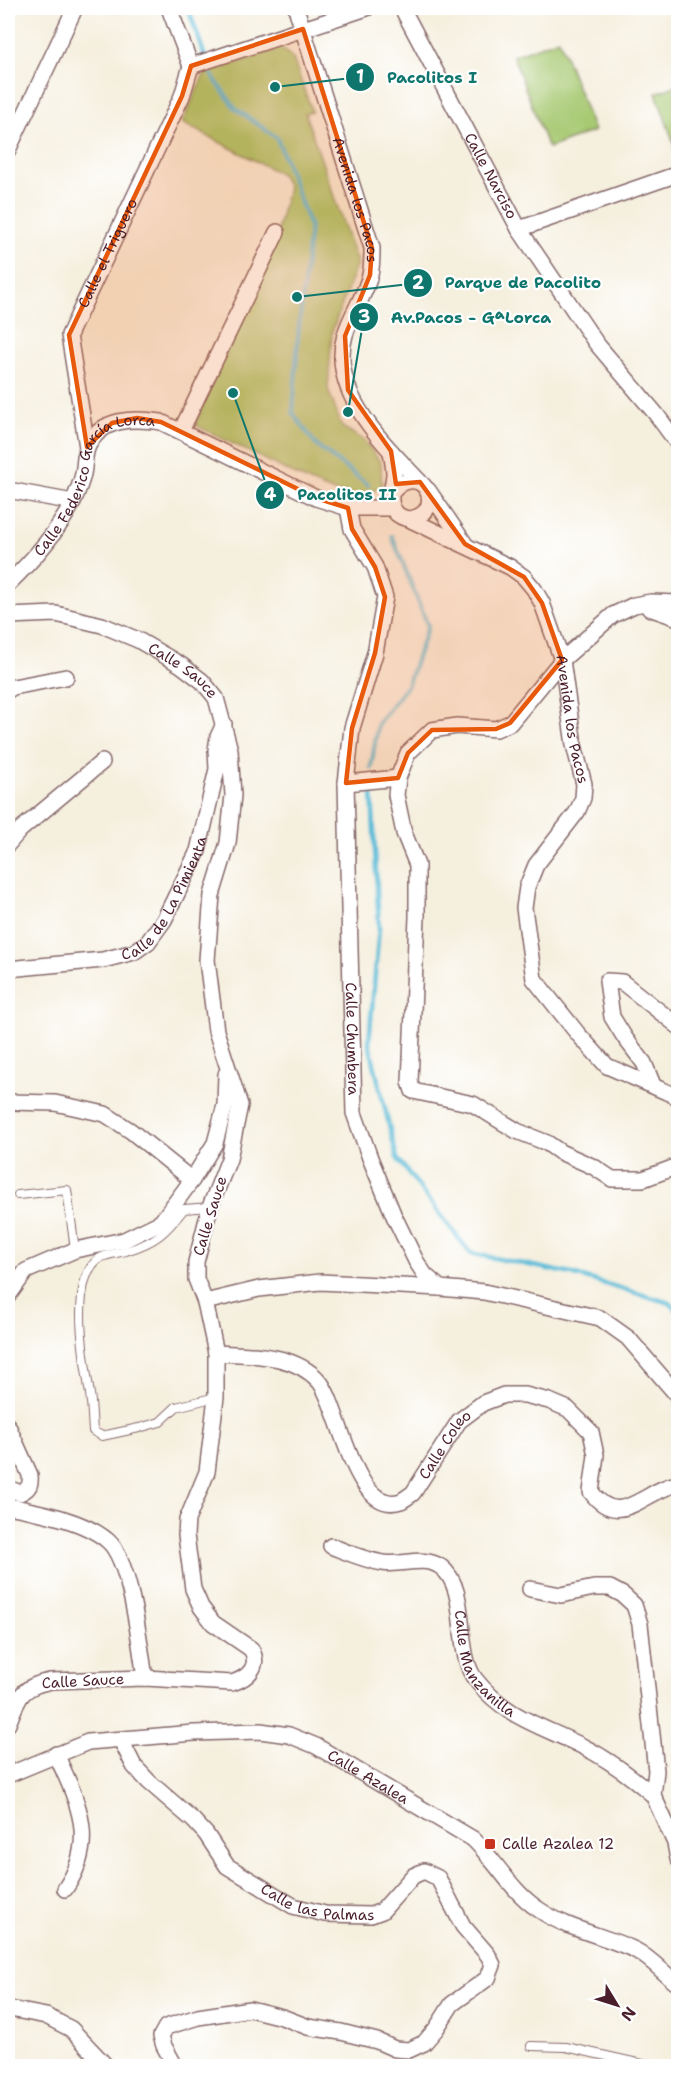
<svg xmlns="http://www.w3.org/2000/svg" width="686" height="2074" viewBox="0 0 686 2074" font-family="'Shantell Sans',sans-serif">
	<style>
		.green { fill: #a7c972; stroke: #78744e; stroke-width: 1.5 }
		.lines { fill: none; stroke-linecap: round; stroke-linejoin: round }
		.stream { stroke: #5abcd8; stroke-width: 4.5 }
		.lane-casing { stroke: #86686a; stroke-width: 10 }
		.street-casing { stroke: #86686a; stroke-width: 18 }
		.lane { stroke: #fff; stroke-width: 8 }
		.street { stroke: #fff; stroke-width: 15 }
		.marked { fill: #e8590c; fill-opacity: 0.2; stroke: #e8590c; stroke-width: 4.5; stroke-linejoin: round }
		.poi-dot { fill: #c8321e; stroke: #fff; stroke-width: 2 }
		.labels { text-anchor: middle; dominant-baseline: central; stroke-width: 4.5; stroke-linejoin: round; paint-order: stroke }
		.street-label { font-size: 15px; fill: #4a1f2b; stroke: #fff }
		.poi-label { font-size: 15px; fill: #4a1f2b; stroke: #fff; text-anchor: start }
		.leader { fill: none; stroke: #0f766e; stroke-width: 2 }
		.callout-dot { fill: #0f766e; stroke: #fff; stroke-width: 2 }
		.mark-label { font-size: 18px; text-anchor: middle; font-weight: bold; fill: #fff }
		.callout-label { font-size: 16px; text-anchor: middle; font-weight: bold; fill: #0f766e; stroke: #fff; stroke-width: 4.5; stroke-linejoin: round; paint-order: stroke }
	</style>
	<rect width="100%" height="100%" fill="#fff"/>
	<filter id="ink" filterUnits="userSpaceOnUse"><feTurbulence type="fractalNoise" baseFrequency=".0167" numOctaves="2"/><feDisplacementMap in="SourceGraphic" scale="12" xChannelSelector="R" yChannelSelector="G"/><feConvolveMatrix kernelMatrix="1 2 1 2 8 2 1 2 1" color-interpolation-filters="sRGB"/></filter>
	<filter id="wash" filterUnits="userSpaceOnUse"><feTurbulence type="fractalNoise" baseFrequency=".008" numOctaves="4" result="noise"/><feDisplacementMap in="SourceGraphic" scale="24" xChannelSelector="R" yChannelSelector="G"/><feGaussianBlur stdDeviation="1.35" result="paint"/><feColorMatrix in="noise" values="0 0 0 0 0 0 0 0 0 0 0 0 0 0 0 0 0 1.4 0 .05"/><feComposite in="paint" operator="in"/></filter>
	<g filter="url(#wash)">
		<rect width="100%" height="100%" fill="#f5efde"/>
		<path class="green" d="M559 39 594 131 548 148 513 56Z
			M282 48 293 59 312 111 305 113 357 263 332 332 328 389 342 427 364 440 381 463 382 487 362 496 337 493 310 482 195 425 277 232 288 187 281 174 182 123 204 74Z
			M678 85V152L677 153 656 93Z"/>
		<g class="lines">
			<path class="stream" d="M188 8 211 74 235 108 277 138 310 227 298 336 293 413 316 445 368 485
				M371 768 378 723 407 686 428 626 392 536
				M372 793 379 928 369 1043 397 1158 470 1253 572 1274 670 1303 678 1312"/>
		</g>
	</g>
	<g filter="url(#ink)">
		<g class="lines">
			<g class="lane-casing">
				<path id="lane" d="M18 1195 67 1190 75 1250
					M210 1207 184 1209C165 1233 156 1242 126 1251 118 1253 107 1254 100 1258 68 1278 85 1363 90 1394 92 1406 92 1419 93 1431L102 1436 139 1428 160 1422 176 1407 216 1397
					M531 2046 566 2047 651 2066"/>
			</g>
			<g class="street-casing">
				<g id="street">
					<path d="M169 8 191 66"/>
					<path id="s1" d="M296 8 372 248C372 257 372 267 370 275 365 296 351 314 345 335 328 392 385 445 420 482"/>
					<path id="s2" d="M402 8 519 229 678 174"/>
					<path d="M191 66 367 8"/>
					<path d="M8 150 75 8"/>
					<path d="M519 229 596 343 656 414 678 444"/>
					<path d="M181 431 277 232"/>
					<path id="s3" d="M87 447 69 335 182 96 191 66"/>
					<path d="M391 451C392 459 394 467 394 474 393 488 386 503 397 514 402 518 409 520 414 518 447 508 421 460 393 491"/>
					<path d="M8 490 73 502"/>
					<path d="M428 490 465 544"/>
					<path id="s4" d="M348 508 352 529 375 567 385 597 375 653 352 728 346 783 354 1113 370 1158 394 1216 416 1261 425 1275 440 1288 484 1292 600 1318 628 1338 678 1396"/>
					<path id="s5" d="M411 520 510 567 524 577 534 589 542 603 562 660 574 745 584 784 583 798 577 812 536 865 527 887 524 908 534 979 578 1034 607 1066 678 1097"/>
					<path id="s6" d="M8 584C32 561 56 534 72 504 76 495 81 484 83 474 85 465 84 454 88 446 102 417 134 418 161 422L316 498 348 508H392"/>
					<path d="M678 603 651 602 634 605 613 615 562 660 510 723 496 729 457 726 432 730 408 753 398 778 396 795 404 833 417 865V917L410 1082 413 1091 473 1104 517 1131 547 1143 560 1152 594 1167 612 1179H643L678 1166"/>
					<path d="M649 608 678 618"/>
					<path id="s7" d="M8 616 56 614 102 625 138 640 181 665 202 681 216 698 230 750 233 795 228 843 212 895 207 960 216 1031 240 1105 229 1159 210 1207 196 1262V1279L205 1302 216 1353V1397L207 1472 187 1520 186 1535 193 1589 201 1607 213 1623 251 1649C261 1666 248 1678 232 1683L145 1678 51 1681C21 1686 18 1698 8 1724"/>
					<path d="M8 690 13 687 66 677"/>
					<path d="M346 783 398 778"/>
					<path d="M8 844 20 830 102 762"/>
					<path id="s8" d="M8 969 103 960 134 952 148 942 164 920 198 851 217 769 216 750 218 737 224 724"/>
					<path d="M653 1085 644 1063 625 1038 612 1017 607 981 622 982 678 1026"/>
					<path d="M8 1102 55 1103 105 1114 131 1131 192 1180"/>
					<path d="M8 1296 26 1271 75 1250 124 1240 161 1222 192 1180 215 1143 225 1105 226 1074"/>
					<path d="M205 1302 259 1289 320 1282 440 1288"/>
					<path id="s9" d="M216 1353C250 1355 294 1353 319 1381 340 1404 353 1517 401 1501 405 1499 409 1496 413 1493L459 1421 483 1403 504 1395H525L549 1401 568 1409 591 1432 596 1455 591 1492C620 1531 645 1489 678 1484"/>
					<path d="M8 1426 30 1475C31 1485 29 1489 20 1493L8 1488"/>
					<path d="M8 1506C38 1512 84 1520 108 1541 131 1561 140 1647 145 1678"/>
					<path id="s10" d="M331 1546C349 1553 364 1560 383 1563 402 1566 424 1555 441 1567 470 1589 454 1651 475 1679 506 1718 540 1725 582 1746 608 1759 631 1776 653 1795"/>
					<path d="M530 1589 561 1595 594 1588H610L623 1595 634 1605 640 1624 656 1771 653 1795 675 1843 678 1859"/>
					<path id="s11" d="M121 1740 134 1766 149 1782 193 1820 206 1834 227 1866 293 1906 325 1914 371 1915 382 1911 413 1876 424 1871 438 1878 463 1926 488 1955 493 1965 488 1978 452 2004 436 2029 424 2043 409 2050 395 2049 377 2041 341 2032 308 2027 282 2017 250 2009 198 2017 166 2027 161 2036 164 2046 175 2066"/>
					<path d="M56 1754C78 1802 98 1841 65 1889"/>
					<path id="s12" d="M8 1775 88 1742 194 1733 260 1731 289 1735 316 1746 473 1839C496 1861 511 1891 538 1909 568 1930 603 1935 635 1950 651 1958 664 1974 678 1984"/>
					<path d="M8 2010 10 2009 46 2016 71 2029 106 2066"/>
				</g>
			</g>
			<use href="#lane" class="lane"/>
			<use href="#street" class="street"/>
		</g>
	</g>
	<path class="marked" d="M303 29 372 248 370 275 345 336 348 390 391 451 396 484 420 482 465 544 524 577 542 603 562 660 510 723 496 729 432 730 408 753 398 778 346 783 352 728 375 653 385 597 375 567 352 529 348 508 316 498 161 422 137 418 112 423 87 447 69 335 182 96 191 66Z"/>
	<rect class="poi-dot" x="484" y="1838" width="12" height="12" rx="3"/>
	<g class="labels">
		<g class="street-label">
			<text stroke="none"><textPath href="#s2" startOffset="190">Calle Narciso</textPath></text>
			<text stroke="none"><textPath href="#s1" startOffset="201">Avenida los Pacos</textPath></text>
			<text stroke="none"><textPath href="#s3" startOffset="204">Calle el Triguero</textPath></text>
			<text stroke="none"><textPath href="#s6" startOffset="141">Calle Federico García Lorca</textPath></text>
			<text stroke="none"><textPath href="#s7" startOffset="189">Calle Sauce</textPath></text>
			<text stroke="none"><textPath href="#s5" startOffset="279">Avenida los Pacos</textPath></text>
			<text stroke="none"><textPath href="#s8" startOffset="189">Calle de La Pimienta</textPath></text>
			<text stroke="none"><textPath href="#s4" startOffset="544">Calle Chumbera</textPath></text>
			<text transform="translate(210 1216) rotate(-73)">Calle Sauce</text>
			<text stroke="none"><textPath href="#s9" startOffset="339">Calle Coleo</textPath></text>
			<text stroke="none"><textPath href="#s10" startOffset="224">Calle Manzanilla</textPath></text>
			<text transform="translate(83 1681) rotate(-3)">Calle Sauce</text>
			<text stroke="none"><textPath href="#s12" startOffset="378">Calle Azalea</textPath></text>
			<text stroke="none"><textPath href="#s11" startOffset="267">Calle las Palmas</textPath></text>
		</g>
		<g class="poi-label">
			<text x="502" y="1844">Calle Azalea 12</text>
		</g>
	</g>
	<path class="leader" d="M275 87L360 77M297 297L418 283M348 412L364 317M233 393L270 495"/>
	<g class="callout-dot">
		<circle cx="275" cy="87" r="6"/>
		<circle cx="297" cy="297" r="6"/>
		<circle cx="348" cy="412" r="6"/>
		<circle cx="233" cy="393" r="6"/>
		<circle cx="360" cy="77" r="15"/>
		<circle cx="418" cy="283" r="15"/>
		<circle cx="364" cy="317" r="15"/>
		<circle cx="270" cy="495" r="15"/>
	</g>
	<g class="mark-label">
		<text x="360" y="83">1</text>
		<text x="418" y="289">2</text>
		<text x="364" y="323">3</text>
		<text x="270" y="501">4</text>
	</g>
	<g class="callout-label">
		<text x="432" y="83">Pacolitos I</text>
		<text x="523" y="288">Parque de Pacolito</text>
		<text x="471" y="323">Av.Pacos - GªLorca</text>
		<text x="347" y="500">Pacolitos II</text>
	</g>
	<rect width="686" height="2074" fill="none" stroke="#fff" stroke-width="30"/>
	<g transform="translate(617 2005) rotate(128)" stroke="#ffffff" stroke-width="4.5" paint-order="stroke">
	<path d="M0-4.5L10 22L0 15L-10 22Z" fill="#4a1f2b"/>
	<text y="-9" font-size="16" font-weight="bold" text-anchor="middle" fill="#4a1f2b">N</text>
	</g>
</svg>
